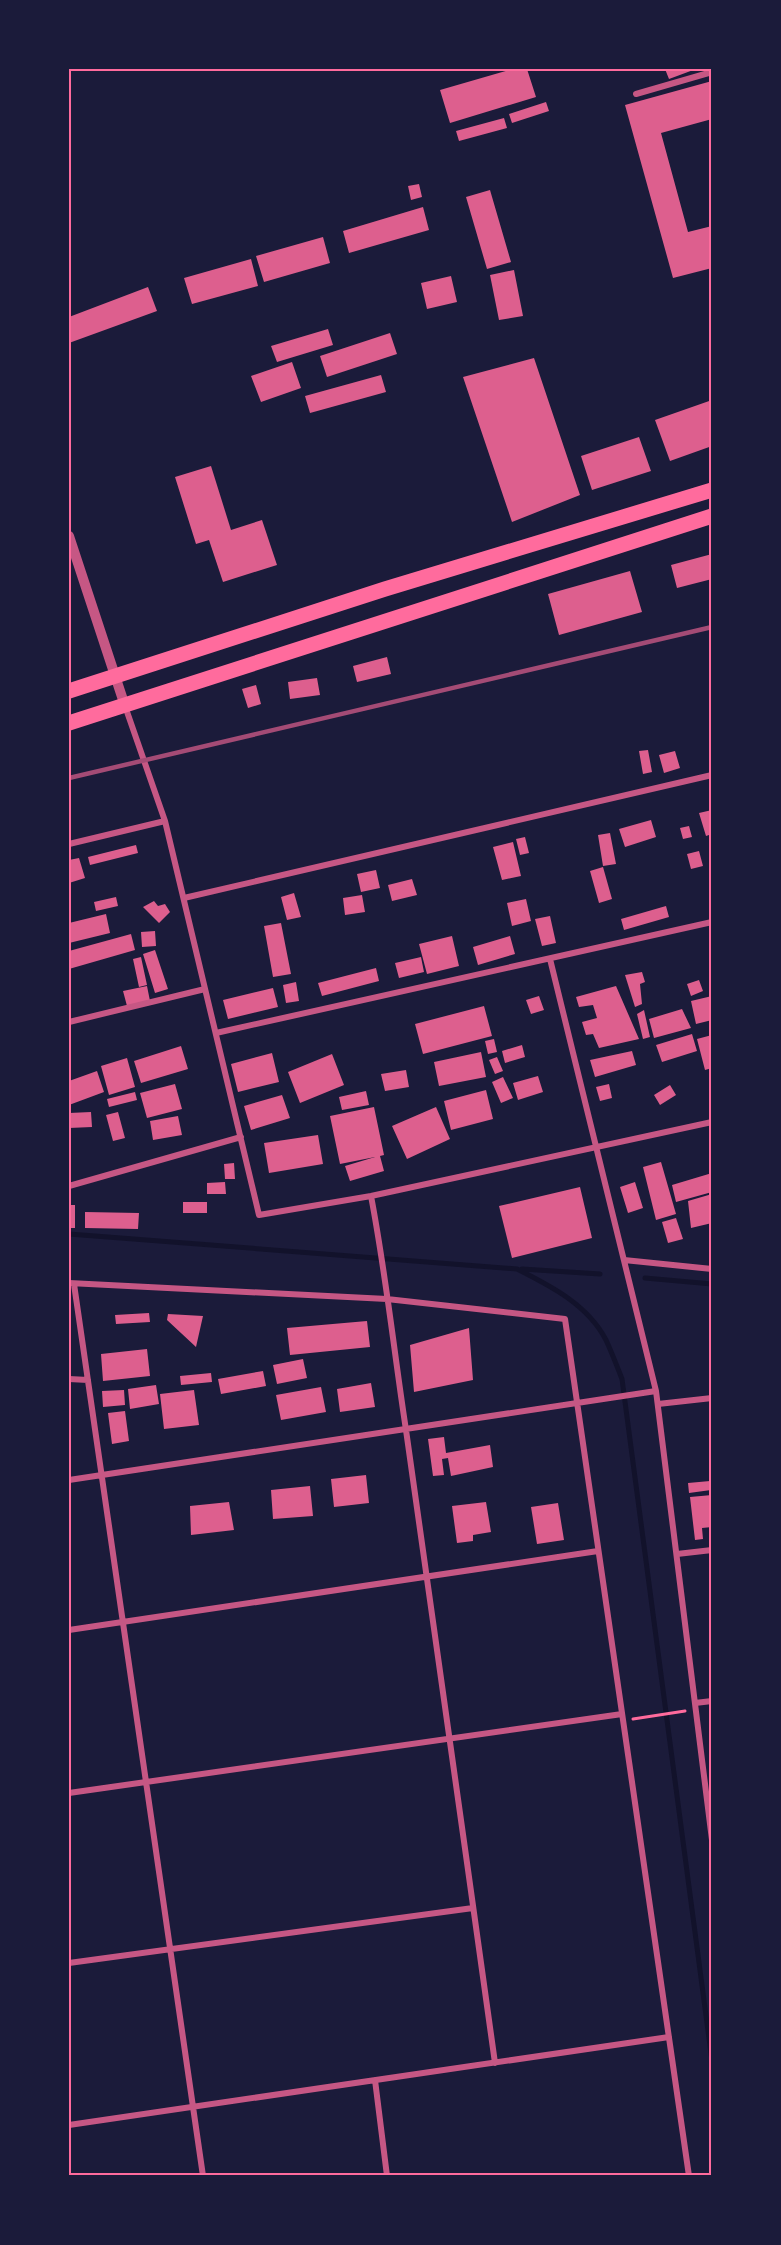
<svg xmlns="http://www.w3.org/2000/svg" width="781" height="2245" viewBox="0 0 781 2245" font-family="Signika,sans-serif">
	<style>
		.lines { fill: none; stroke-linecap: round; stroke-linejoin: round }
		.stream { stroke: #12122b; stroke-width: 5 }
		.building { fill: #dd5f8e }
		.path { stroke: #ff6b9d; stroke-width: 3 }
		.minor { stroke: #c65784; stroke-width: 6 }
		.tertiary { stroke: #c65784; stroke-width: 10 }
		.primary { stroke: #ff6b9d; stroke-width: 15 }
		.rail { stroke: #a44b75; stroke-width: 4.5 }
		.neatline { fill: none; stroke: #ff6b9d; stroke-width: 2 }
	</style>
	<rect width="100%" height="100%" fill="#1b1b3a"/>
	<g class="lines">
		<path class="stream" d="M69 1234 517 1269C551 1286 588 1305 606 1340 612 1353 617 1366 622 1379L712 2061
			M522 1269 600 1274
			M645 1278 712 1284"/>
	</g>
	<path class="building" d="M513 69H527L536 97 450 123 440 90Z
		M665 69H696L669 79Z
		M712 81V119L661 133 688 232 712 226V268L673 278 625 105Z
		M546 102 549 111 512 123 509 114Z
		M504 118 507 128 459 141 456 131Z
		M419 184 422 197 411 200 408 186Z
		M490 190 511 262 487 269 466 197Z
		M423 207 429 230 349 253 343 231Z
		M323 237 330 263 264 282 256 256Z
		M251 259 258 286 192 304 184 278Z
		M514 270 523 316 499 320 490 275Z
		M451 276 457 302 427 309 421 283Z
		M148 287 157 311 69 343V317Z
		M328 329 333 345 277 362 271 346Z
		M390 333 397 354 327 377 320 356Z
		M534 358 580 495 512 522 463 377Z
		M292 362 301 388 261 402 251 376Z
		M381 375 386 392 310 413 305 396Z
		M712 400V446L670 461 655 420Z
		M639 437 651 471 592 490 581 456Z
		M211 466 231 530 262 520 277 565 223 582 209 540 196 544 175 477Z
		M712 554V579L677 588 671 565Z
		M630 571 642 612 559 635 548 594Z
		M387 657 391 674 357 682 353 666Z
		M317 678 320 695 290 699 288 682Z
		M256 685 261 704 248 708 242 689Z
		M648 750 652 772 643 774 639 751Z
		M675 751 680 768 664 773 659 755Z
		M712 810V834L706 836 699 813Z
		M651 820 656 837 625 847 619 829Z
		M689 826 692 837 683 839 680 828Z
		M610 833 616 864 603 866 598 835Z
		M525 837 529 853 520 855 516 839Z
		M513 842 521 876 502 880 493 847Z
		M136 845 138 853 90 865 88 857Z
		M699 851 703 866 691 869 687 854Z
		M79 858 85 878 69 883V860Z
		M603 867 612 899 599 903 590 871Z
		M376 870 380 888 361 892 357 874Z
		M412 879 417 895 392 901 388 885Z
		M294 893 301 917 287 920 281 897Z
		M362 895 365 912 345 915 343 898Z
		M116 897 118 906 96 911 94 902Z
		M526 899 531 921 512 926 507 903Z
		M154 901 158 906 165 904 170 912 159 923 143 907Z
		M666 906 669 917 624 930 621 919Z
		M106 914 110 933 69 943V923Z
		M550 916 556 943 542 946 535 919Z
		M281 923 291 974 273 977 264 926Z
		M155 931 156 946 142 947 141 932Z
		M131 934 135 950 69 969V951Z
		M452 936 459 966 427 974 419 944Z
		M510 936 515 954 478 965 473 947Z
		M155 950 168 989 155 993 143 954Z
		M141 957 147 985 139 987 133 959Z
		M421 957 424 972 399 978 395 963Z
		M376 968 379 981 322 996 318 983Z
		M642 972 645 982 640 984 642 1004 635 1007 625 975Z
		M699 980 703 991 691 996 687 984Z
		M296 982 299 1001 286 1003 283 985Z
		M147 986 150 1001 127 1006 123 991Z
		M616 986 639 1039 599 1048 593 1034 586 1035 582 1022 597 1018 593 1005 579 1007 576 997Z
		M273 988 278 1007 228 1019 223 1000Z
		M539 996 544 1010 531 1014 526 1000Z
		M712 996V1020L696 1024 691 1001Z
		M484 1006 492 1036 423 1054 415 1024Z
		M682 1009 691 1028 654 1038 649 1019Z
		M644 1010 650 1037 643 1039 637 1014Z
		M692 1034 697 1051 662 1062 656 1045Z
		M712 1035V1068L705 1070 697 1039Z
		M494 1039 497 1052 488 1054 485 1041Z
		M522 1045 525 1057 505 1063 502 1051Z
		M181 1046 188 1069 141 1083 134 1061Z
		M632 1051 636 1065 595 1077 590 1060Z
		M481 1052 486 1077 439 1086 434 1062Z
		M272 1053 279 1082 238 1092 231 1064Z
		M332 1054 344 1085 300 1103 288 1072Z
		M497 1057 503 1071 495 1074 489 1060Z
		M127 1058 135 1087 109 1095 101 1066Z
		M406 1070 409 1087 385 1091 381 1074Z
		M97 1071 104 1092 69 1105V1081Z
		M538 1076 543 1092 518 1100 513 1083Z
		M503 1077 513 1098 501 1103 492 1082Z
		M175 1084 182 1109 147 1118 140 1093Z
		M609 1084 612 1098 600 1101 596 1087Z
		M670 1085 676 1095 660 1105 654 1095Z
		M486 1090 493 1119 451 1130 444 1101Z
		M366 1091 369 1105 342 1110 339 1097Z
		M135 1092 137 1100 109 1107 107 1099Z
		M282 1095 290 1118 251 1130 244 1106Z
		M374 1107 384 1155 380 1156 384 1171 350 1181 345 1166 375 1157 340 1164 330 1116Z
		M436 1107 450 1139 407 1159 392 1126Z
		M91 1112 92 1127 69 1128V1113Z
		M118 1112 125 1138 113 1141 106 1115Z
		M178 1116 182 1135 153 1140 150 1121Z
		M318 1135 323 1164 269 1173 264 1143Z
		M661 1162 676 1214 656 1220 643 1167Z
		M234 1163 235 1179H225L224 1164Z
		M712 1173V1192L676 1202 672 1185Z
		M225 1182 226 1194H207V1183Z
		M635 1182 643 1208 628 1213 620 1187Z
		M580 1187 592 1238 512 1258 499 1206Z
		M712 1194V1223L691 1228 688 1201Z
		M183 1202H207V1213H183Z
		M69 1205H75V1228H69Z
		M85 1212 139 1213 138 1229 85 1228Z
		M676 1218 683 1239 668 1243 662 1222Z
		M149 1313 150 1322 116 1324 115 1315Z
		M168 1314 203 1316 196 1347 167 1320Z
		M367 1321 370 1347 290 1355 287 1328Z
		M469 1328 473 1380 414 1392 410 1345Z
		M147 1349 150 1376 103 1381 101 1354Z
		M303 1359 307 1378 277 1384 273 1365Z
		M263 1371 266 1386 221 1394 218 1379Z
		M211 1373 212 1382 181 1385 180 1376Z
		M371 1383 375 1407 340 1412 337 1389Z
		M156 1385 159 1404 130 1409 128 1389Z
		M321 1387 326 1412 281 1420 276 1395Z
		M124 1390 125 1405 103 1407 102 1391Z
		M194 1390 199 1425 164 1429 160 1394Z
		M125 1411 129 1441 112 1444 108 1413Z
		M444 1437 446 1453 490 1445 493 1467 451 1476 448 1458 442 1459 444 1475 433 1476 428 1439Z
		M366 1475 369 1503 334 1507 331 1479Z
		M710 1481 711 1490 689 1493 688 1483Z
		M310 1486 313 1516 273 1519 271 1490Z
		M712 1495V1527L702 1528 703 1539 695 1540 690 1497Z
		M229 1502 234 1530 191 1535 190 1506Z
		M486 1502 491 1532 473 1535V1541L457 1543 452 1506Z
		M558 1503 564 1540 537 1544 531 1507Z"/>
	<g class="lines">
		<path class="path" d="M633 1719 685 1711"/>
		<path class="minor" d="M636 94 712 72
			M125 706 165 821 259 1215 371 1196 712 1122
			M69 844 165 821
			M184 898 712 775
			M550 959 656 1391 712 1840
			M69 1022 205 989
			M216 1033 712 922
			M69 1186 241 1137
			M371 1196C386 1274 394 1352 406 1430 437 1640 465 1852 495 2063
			M624 1260 712 1269
			M69 1283 387 1299 565 1319 689 2176
			M74 1284 203 2176
			M69 1379 88 1380
			M658 1404 712 1398
			M69 1480 656 1391
			M677 1554 712 1550
			M69 1630 598 1551
			M695 1703 712 1701
			M69 1793 622 1714
			M69 1963 473 1908
			M375 2080 387 2176
			M69 2125 669 2037"/>
		<path class="tertiary" d="M69 536 125 706"/>
		<path class="primary" d="M69 691 385 589 712 490
			M69 723 712 516"/>
		<path class="rail" d="M69 778 712 627"/>
	</g>
	<rect width="781" height="2245" fill="none" stroke="#1b1b3a" stroke-width="141"/>
	<rect x="70" y="70" width="640" height="2104" class="neatline"/>
</svg>
